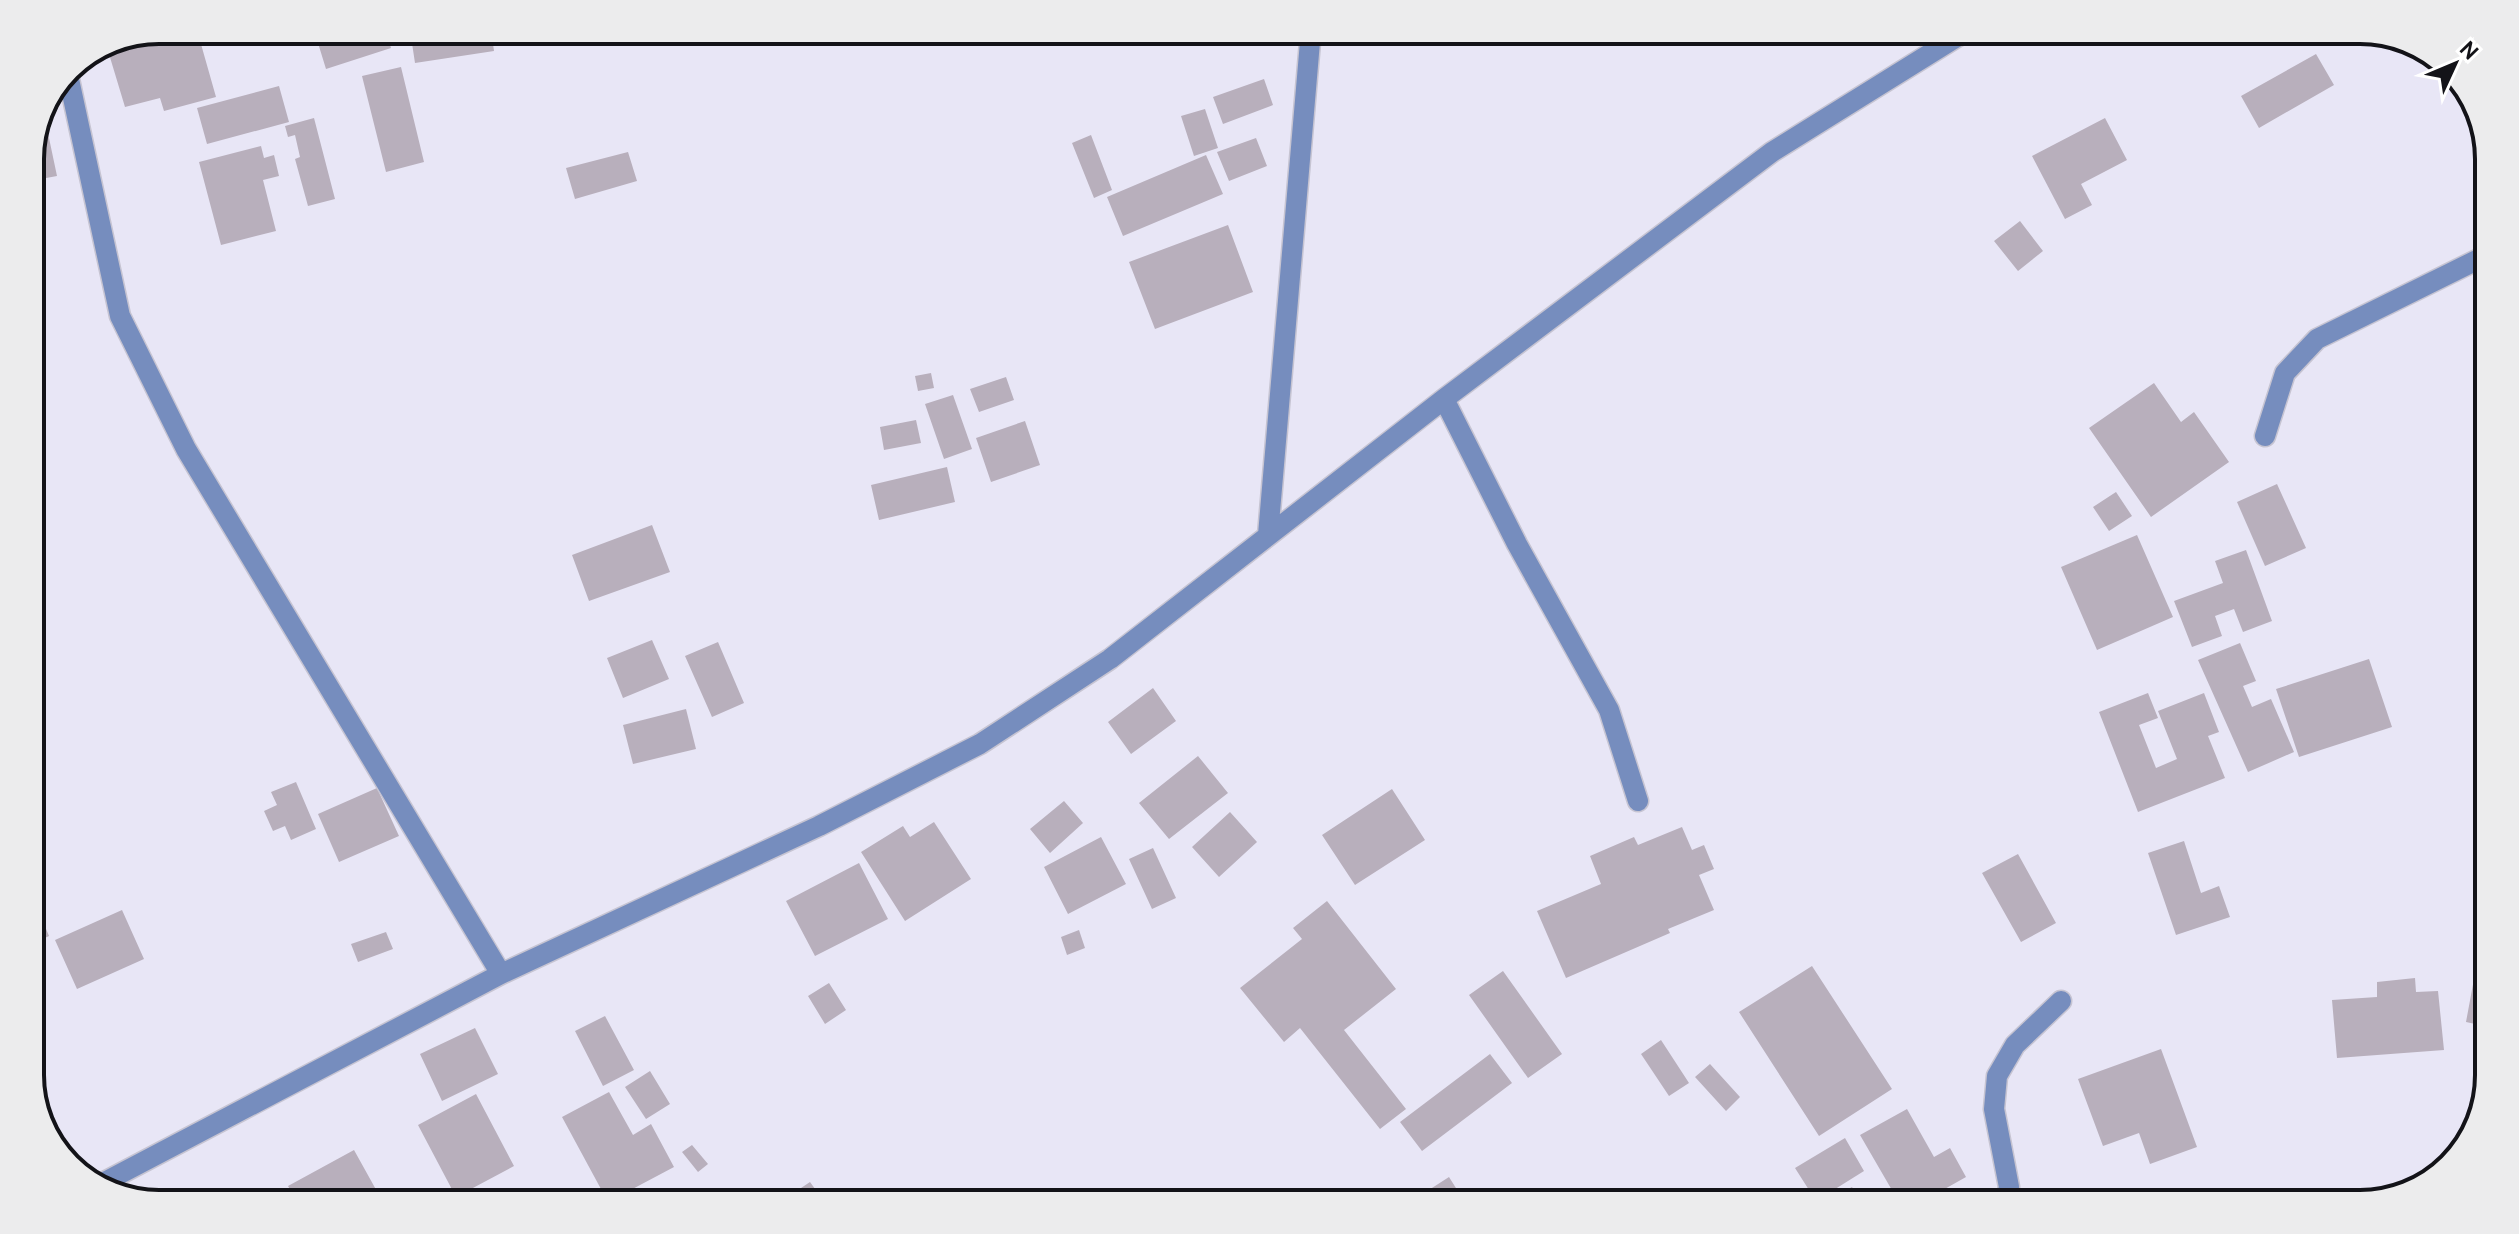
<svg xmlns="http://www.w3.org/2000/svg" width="2519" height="1234" viewBox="0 0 2519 1234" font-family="Cabin,sans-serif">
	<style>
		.building { fill: #b8afbc }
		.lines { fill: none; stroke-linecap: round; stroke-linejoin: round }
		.minor-casing { stroke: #c6c4d2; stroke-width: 23 }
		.minor { stroke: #768dbe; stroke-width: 20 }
		.rim { fill: none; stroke: #131318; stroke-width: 4 }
	</style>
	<rect width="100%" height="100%" fill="#e8e6f6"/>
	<path class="building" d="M159 30H197L216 97 164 111 160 98 125 107 109 54 131 48 129 42Z
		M314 30H385L391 48 326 69Z
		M410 30H491L494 51 415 63Z
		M2316 54 2334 85 2259 128 2241 96Z
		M401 67 424 162 386 172 362 76Z
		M1264 79 1273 105 1223 124 1213 97Z
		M279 86 289 122 207 144 197 108Z
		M1205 109 1218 148 1194 156 1181 116Z
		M314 118 335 199 308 206 295 159 300 157 295 135 288 137 285 126Z
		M2105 118 2127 160 2081 184 2092 205 2065 219 2032 156Z
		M45 119 57 176 30 181V151Z
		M1091 135 1112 190 1094 198 1072 143Z
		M1256 138 1267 166 1229 181 1217 152Z
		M261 146 264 158 274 155 279 176 263 180 276 231 221 245 199 162Z
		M628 152 637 181 575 199 566 168Z
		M1206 155 1223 194 1123 236 1107 197Z
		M2020 221 2043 251 2018 271 1994 241Z
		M1228 225 1253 292 1155 329 1129 262Z
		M931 373 934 388 918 391 915 376Z
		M1006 377 1014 400 979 412 970 389Z
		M2154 383 2181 422 2194 412 2229 462 2151 517 2089 428Z
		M953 395 972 449 944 459 925 404Z
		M916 420 921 443 884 450 880 427Z
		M1025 421 1040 465 991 482 976 438Z
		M947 467 955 502 879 520 871 485Z
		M2277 484 2306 548 2265 566 2237 502Z
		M2116 492 2132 516 2109 531 2093 507Z
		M652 525 670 572 589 601 572 555Z
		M2137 535 2173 617 2097 650 2061 567Z
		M2246 550 2272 621 2243 632 2234 609 2215 616 2222 636 2192 647 2174 601 2223 583 2215 561Z
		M652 640 669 679 623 698 607 658Z
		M718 642 744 703 712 717 685 656Z
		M2240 643 2256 681 2243 686 2252 707 2271 699 2294 752 2248 772 2198 660Z
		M2369 659 2392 727 2299 757 2276 689Z
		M1153 688 1176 721 1131 754 1108 722Z
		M2148 693 2158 718 2139 725 2156 768 2177 759 2158 711 2204 693 2219 732 2208 736 2225 778 2138 812 2099 712Z
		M686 709 696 749 633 764 623 725Z
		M1198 756 1228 793 1169 839 1139 803Z
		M296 782 316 829 291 840 285 826 273 831 264 811 277 805 271 792Z
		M377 788 399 836 339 862 318 814Z
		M1392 789 1425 840 1355 885 1322 835Z
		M1064 801 1083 823 1050 853 1030 829Z
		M1230 812 1257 842 1219 877 1192 847Z
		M934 822 971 879 905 921 861 852 903 826 910 837Z
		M1682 827 1692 850 1704 845 1714 869 1699 875 1714 910 1668 929 1670 933 1566 978 1537 911 1601 884 1590 856 1634 837 1638 845Z
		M1101 837 1126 884 1068 914 1044 867Z
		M2184 841 2201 893 2219 886 2230 917 2176 935 2148 853Z
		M1153 848 1176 898 1152 909 1129 859Z
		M2018 854 2056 923 2021 942 1982 873Z
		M859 863 888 919 815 956 786 901Z
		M1327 901 1396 989 1344 1030 1406 1109 1380 1129 1300 1028 1284 1042 1240 988 1302 939 1293 928Z
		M36 905 49 936 30 945V908Z
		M122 910 144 959 77 989 55 940Z
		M1079 930 1085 948 1067 955 1061 937Z
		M386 932 393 949 358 962 351 944Z
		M2482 936 2489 937V1027L2466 1022Z
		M1812 966 1892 1089 1819 1136 1739 1012Z
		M1503 971 1562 1054 1528 1078 1469 995Z
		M2415 978 2416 992 2438 991 2444 1050 2337 1058 2332 1000 2377 997V982Z
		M829 983 846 1010 825 1024 808 996Z
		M605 1016 634 1070 603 1086 575 1031Z
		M475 1028 498 1074 442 1101 420 1054Z
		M1661 1040 1689 1083 1669 1096 1641 1054Z
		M2161 1049 2197 1147 2150 1164 2139 1133 2103 1146 2078 1079Z
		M1490 1054 1512 1083 1422 1151 1400 1122Z
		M1710 1064 1740 1097 1726 1111 1695 1077Z
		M650 1071 670 1104 646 1119 625 1087Z
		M609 1092 633 1135 651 1124 674 1167 608 1202 562 1117Z
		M476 1094 514 1166 456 1197 418 1125Z
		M1907 1109 1934 1157 1950 1148 1966 1177 1918 1204H1900L1860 1135Z
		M1845 1138 1864 1171 1816 1201 1795 1168Z
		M692 1145 708 1164 698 1172 682 1152Z
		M354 1150 384 1204H298L288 1186Z
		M1449 1177 1466 1204H1427L1421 1195Z
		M810 1182 826 1204H777Z
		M1852 1187 1862 1204H1844L1839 1194Z"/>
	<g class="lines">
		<g class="minor-casing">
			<path id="minor" d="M67 70 120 316 186 449 501 974
				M1444 399 1517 544 1609 710 1638 801
				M2265 436 2285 373 2317 339 2489 254
				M1268 535 1311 30
				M97 1186 501 974 819 826 980 744 1110 659 1444 399 1772 152 1968 30
				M2005 1204 2009 1187 1994 1109 1997 1076 2015 1045 2061 1001"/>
		</g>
		<use href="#minor" class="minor"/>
	</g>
	<path d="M0 0H2519V1234H0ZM159 44H2360A115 115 0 0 1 2475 159V1075A115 115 0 0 1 2360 1190H159A115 115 0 0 1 44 1075V159A115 115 0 0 1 159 44Z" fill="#ececed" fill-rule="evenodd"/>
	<path class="rim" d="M159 44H2360A115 115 0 0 1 2475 159V1075A115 115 0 0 1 2360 1190H159A115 115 0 0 1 44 1075V159A115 115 0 0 1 159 44Z"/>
	<g transform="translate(2455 64) rotate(46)" stroke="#ffffff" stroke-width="6" paint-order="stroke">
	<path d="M0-6L14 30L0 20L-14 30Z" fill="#131318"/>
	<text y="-12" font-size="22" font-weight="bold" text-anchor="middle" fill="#131318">N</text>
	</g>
</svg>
